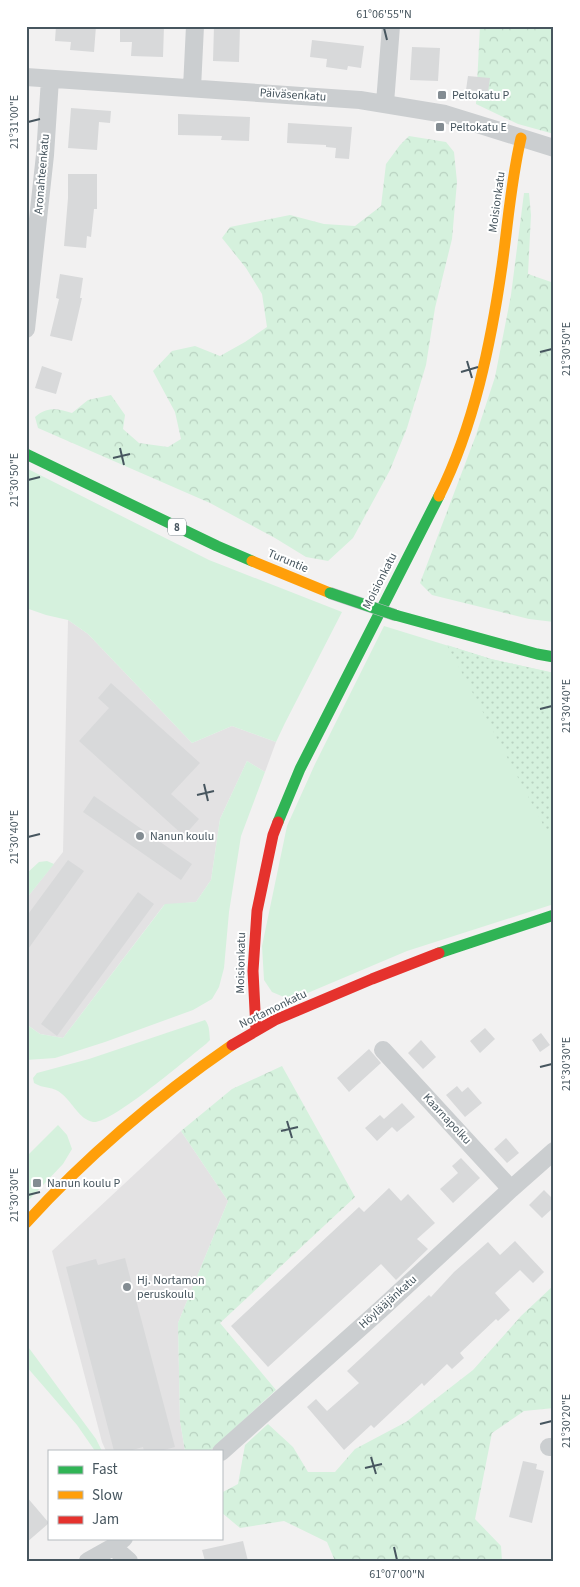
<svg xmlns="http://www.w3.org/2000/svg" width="580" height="1587" viewBox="0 0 580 1587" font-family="'Source Sans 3',sans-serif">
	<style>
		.education { fill: #e3e2e3 }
		.grass { fill: #d5f1dd }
		.forest { fill: url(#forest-crowns) }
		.park { fill: url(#park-dots) }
		.building { fill: #d8d9da }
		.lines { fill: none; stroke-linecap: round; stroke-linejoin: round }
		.street { stroke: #cbced0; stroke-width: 18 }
		.fast { stroke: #30b455; stroke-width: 11 }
		.slow { stroke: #ff9f0a; stroke-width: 11 }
		.jam { stroke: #e5322d; stroke-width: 11 }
		.fast-bridge-casing { stroke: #b6bcc1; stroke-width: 12; stroke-linecap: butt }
		.fast-bridge { stroke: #30b455; stroke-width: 11 }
		.ticks { fill: none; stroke: #47565f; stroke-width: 2 }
		.poi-dot { fill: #838c92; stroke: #fff; stroke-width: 2 }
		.labels { text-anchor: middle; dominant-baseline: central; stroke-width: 4; stroke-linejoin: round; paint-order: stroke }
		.shield { fill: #fff; stroke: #7e898f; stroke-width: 1 }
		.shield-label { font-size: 11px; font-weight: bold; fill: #47565f }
		.street-label { font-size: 12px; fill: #47565f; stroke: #fff }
		.poi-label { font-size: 12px; fill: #47565f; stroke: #fff; text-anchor: start }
		.neatline { fill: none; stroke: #47565f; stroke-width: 2 }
		.ticks-label { font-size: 12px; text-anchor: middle; fill: #47565f }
	</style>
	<defs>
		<pattern id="forest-crowns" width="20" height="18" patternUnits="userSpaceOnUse" patternTransform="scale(1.25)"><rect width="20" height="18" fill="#d5f1dd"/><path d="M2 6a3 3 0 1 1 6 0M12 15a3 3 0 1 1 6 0" fill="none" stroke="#b8d1c0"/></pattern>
		<pattern id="park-dots" width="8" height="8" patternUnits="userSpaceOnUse" patternTransform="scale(1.25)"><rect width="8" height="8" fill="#d5f1dd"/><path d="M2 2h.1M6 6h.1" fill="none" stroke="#b8d1c0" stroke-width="1.8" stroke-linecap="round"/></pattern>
	</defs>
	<rect width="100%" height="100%" fill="#f2f1f1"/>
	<path class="education" d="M68 620 88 634 192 743 232 726 276 742 265 772 247 761 220 819 211 880 196 902 164 905 63 1038 40 1034 26 1024V899L63 852Z
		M181 1131 228 1201 178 1323 180 1421 185 1451H106L102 1442 52 1251Z"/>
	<path class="grass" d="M26 468 209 560 342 612 285 723 276 742 232 726 192 743 88 634 68 620 46 615 26 608Z
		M384 626 491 659 554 673V904L407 951 291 1000 272 992 264 980 262 946 287 826 315 764Z
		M247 761 265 772 241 836 229 912 224 968 219 987 212 999 193 1010 105 1042 55 1058 26 1060V1024L40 1034 63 1038 165 904 196 902 211 880 220 819Z
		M47 861 54 864 26 899V874L39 862Z
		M205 1020C210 1026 209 1033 210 1040L206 1044C189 1057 110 1125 93 1122 79 1119 73 1103 62 1094 54 1086 43 1089 34 1083L33 1078 37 1073 89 1059Z
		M58 1125 67 1135 72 1149 63 1164 26 1203V1157Z
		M26 1344 96 1439 102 1451H95L77 1425 26 1366Z"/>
	<path class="forest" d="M480 26H554V134L518 124 476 104Z
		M409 136 446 142 454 152 457 182 452 239 435 308 426 365 407 428 390 470 353 538 328 561 306 557 275 538 210 503 38 428 35 417C48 406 57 409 72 413L88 400 111 395 125 415 123 429 139 443 168 447 181 439 175 412 153 371 172 351 195 346 220 356 245 342 267 327 262 294 246 268 222 238 230 227 290 215 324 224 355 226 381 206 386 164 400 145Z
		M524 193H529L531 215 528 274 554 283V622L529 619 432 595 420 583 476 435 495 377 511 295Z
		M282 1066 355 1197 220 1323 276 1390 210 1451H185L180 1421 178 1323 228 1201 181 1131 232 1089Z
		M554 1285V1408L524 1411 492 1433 475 1519 501 1546 502 1561H335L327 1542 284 1521 240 1528 221 1512V1493L238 1484 245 1445 268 1424 293 1447 308 1472H335L355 1449 406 1422 473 1370 521 1316Z"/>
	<path class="park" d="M447 645 491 659 554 673V845Z"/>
	<path class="building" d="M56 26H96L94 52 70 50 71 42 55 41Z
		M120 26H164L163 57 131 56 132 42H120Z
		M214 26H240L239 62 213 61Z
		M312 40 364 46 361 68 348 66 347 70 326 67 327 59 310 57Z
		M412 47 440 48 438 81 410 80Z
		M468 76 490 78 488 92 466 90Z
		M71 108 111 111 110 123 99 122 97 150 68 148Z
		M178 114 250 117 249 141 221 140 222 136 178 135Z
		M288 123 352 127 349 159 335 158 336 148 326 147V145L287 143Z
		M68 174H97V209H94L91 237 87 236 86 248 64 246 68 198Z
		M60 274 83 278 80 298H82L72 341 50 336 59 299 56 298Z
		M42 366 62 373 56 394 35 388Z
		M111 683 200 763 171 794 199 819 184 836 79 741 109 708 98 698Z
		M94 796 192 864 181 880 83 812Z
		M68 860 84 871 26 952V917Z
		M138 892 154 904 57 1036 41 1024Z
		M485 1028 495 1039 480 1053 470 1041Z
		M541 1033 550 1045 540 1052 532 1040Z
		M421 1040 436 1057 423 1069 408 1053Z
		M369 1049 381 1063 349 1092 337 1078Z
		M457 1086 462 1092 468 1087 482 1103 465 1117 446 1095Z
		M402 1103 415 1117 397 1132 392 1127 377 1141 365 1128 380 1115 384 1119Z
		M506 1138 519 1153 507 1163 494 1149Z
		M461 1158 480 1178 453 1203 440 1189 458 1173 452 1166Z
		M389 1188 401 1201 408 1194 435 1223 417 1239 428 1249 396 1280 381 1264 268 1367 231 1326 359 1207 364 1212Z
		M544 1190 554 1200V1207L542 1218 529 1205Z
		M515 1241 544 1272 533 1283 520 1270 495 1293 510 1310 498 1321 496 1319 460 1353 464 1358 452 1369 447 1364 424 1386 422 1383 374 1428 371 1425 344 1450 307 1407 316 1399 327 1411 359 1383 347 1371 429 1295 431 1297 454 1272 488 1242 500 1255Z
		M125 1258 175 1447 160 1451H144L143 1447 129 1451H114L66 1267 96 1259 98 1265Z
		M523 1461 537 1464 536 1469 544 1471 532 1523 509 1517Z
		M26 1496 49 1523 26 1543Z
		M243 1541 248 1561H205L202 1550Z"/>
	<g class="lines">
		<path class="street" d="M26 77 360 100 445 114 554 148
			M192 88 195 26
			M385 103 391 26
			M26 329 45 155 50 79
			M383 1050 511 1189
			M549 1447H554
			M221 1452 379 1311 511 1189 554 1151
			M113 1547 129 1561
			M88 1561 113 1547 124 1538"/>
		<path class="fast" d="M26 454 217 546 252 561
			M395 615 537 654 554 657
			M278 822 300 769 439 496
			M439 953 554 915"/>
		<path class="slow" d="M439 496C474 426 491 343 502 266 508 223 511 180 521 138
			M252 561 330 593
			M26 1223C87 1156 158 1096 232 1045"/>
		<path class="jam" d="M256 1030 253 971 257 911 273 835 278 822
			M232 1045 275 1020 372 979 439 953"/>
		<g class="fast-bridge-casing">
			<path id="fast-bridge" d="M330 593 395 615"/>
		</g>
		<use href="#fast-bridge" class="fast-bridge"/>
	</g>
	<path class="ticks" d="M384 28 387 40M28 122 40 119M540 352 552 349M467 361 472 378M461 372 478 367M120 448 124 465M113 458 130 454M28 480 40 477M540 709 552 706M204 784 208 801M197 795 214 791M28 837 40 834M540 1067 552 1064M287 1121 292 1138M281 1131 298 1127M28 1195 40 1192M540 1424 552 1421M371 1457 376 1474M365 1468 382 1464M394 1547 397 1560"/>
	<g class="poi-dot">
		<rect x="437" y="90" width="10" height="10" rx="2.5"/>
		<rect x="435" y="122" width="10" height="10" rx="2.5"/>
		<circle cx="140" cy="836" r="5"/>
		<rect x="32" y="1178" width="10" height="10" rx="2.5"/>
		<circle cx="127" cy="1287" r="5"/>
	</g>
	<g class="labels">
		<rect class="shield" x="168" y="518.5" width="18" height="17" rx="4"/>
		<g class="shield-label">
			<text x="177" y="527">8</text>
		</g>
		<g class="street-label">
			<text transform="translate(293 95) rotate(4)">Päiväsenkatu</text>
			<text transform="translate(42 174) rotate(-85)">Aronahteenkatu</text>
			<text transform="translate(497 202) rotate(-82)">Moisionkatu</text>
			<text transform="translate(288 561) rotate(23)">Turuntie</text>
			<text transform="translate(380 581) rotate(-63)">Moisionkatu</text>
			<text transform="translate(241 963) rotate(-89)">Moisionkatu</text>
			<text transform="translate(273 1009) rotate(-26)">Nortamonkatu</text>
			<text transform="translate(447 1119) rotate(47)">Kaarnapolku</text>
			<text transform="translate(388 1302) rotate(-42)">Höylääjänkatu</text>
		</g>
		<g class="poi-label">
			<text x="452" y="95">Peltokatu P</text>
			<text x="450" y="127">Peltokatu E</text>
			<text x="150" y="836">Nanun koulu</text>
			<text x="47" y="1183">Nanun koulu P</text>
			<text x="137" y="1280">Hj. Nortamon<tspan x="137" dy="14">peruskoulu</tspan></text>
		</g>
	</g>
	<rect width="580" height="1587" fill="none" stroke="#ffffff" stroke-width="55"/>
	<rect x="48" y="1450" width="175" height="90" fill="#ffffff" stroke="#b5bbbf"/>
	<rect x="58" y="1466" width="25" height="8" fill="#30b455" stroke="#b5bbbf"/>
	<text x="92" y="1474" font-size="15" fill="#47565f">Fast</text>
	<rect x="58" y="1491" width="25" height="8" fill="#ff9f0a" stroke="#b5bbbf"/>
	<text x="92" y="1500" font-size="15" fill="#47565f">Slow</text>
	<rect x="58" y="1516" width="25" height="8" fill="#e5322d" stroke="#b5bbbf"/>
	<text x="92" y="1524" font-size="15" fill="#47565f">Jam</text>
	<rect x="28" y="28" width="524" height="1532" class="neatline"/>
	<g class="ticks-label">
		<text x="384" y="18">61°06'55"N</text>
		<text transform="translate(14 122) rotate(-90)" y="4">21°31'00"E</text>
		<text transform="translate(566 349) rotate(-90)" y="4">21°30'50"E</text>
		<text transform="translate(14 480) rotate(-90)" y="4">21°30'50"E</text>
		<text transform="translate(566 706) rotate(-90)" y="4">21°30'40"E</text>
		<text transform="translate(14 837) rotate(-90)" y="4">21°30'40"E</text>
		<text transform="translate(566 1064) rotate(-90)" y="4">21°30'30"E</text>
		<text transform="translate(14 1195) rotate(-90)" y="4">21°30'30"E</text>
		<text transform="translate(566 1421) rotate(-90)" y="4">21°30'20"E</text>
		<text x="397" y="1578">61°07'00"N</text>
	</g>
</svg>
